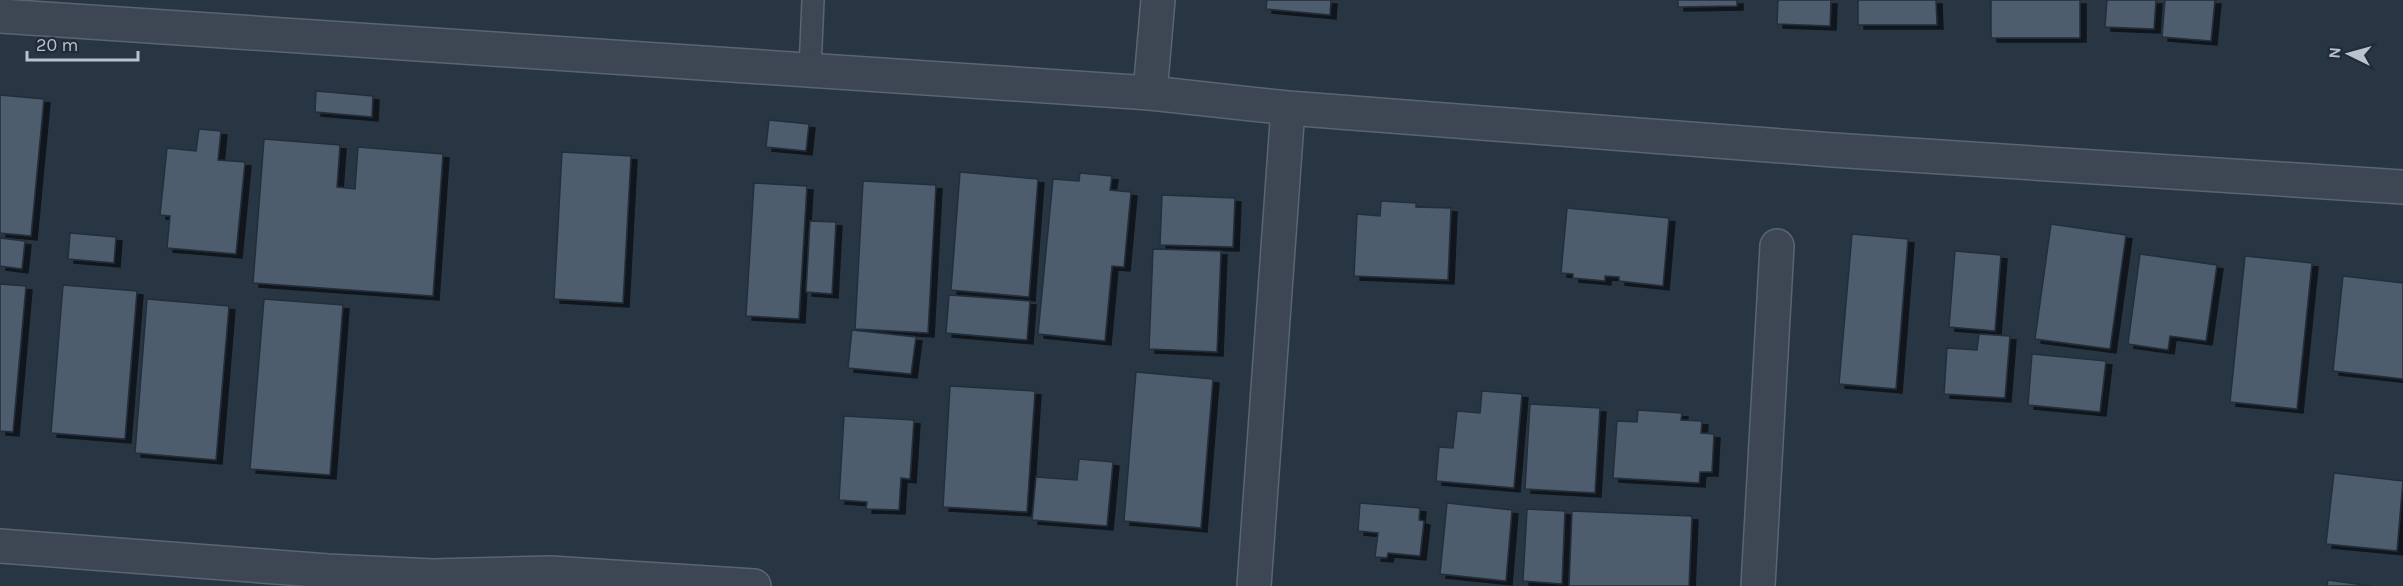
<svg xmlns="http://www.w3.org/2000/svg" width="2403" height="586" viewBox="0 0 2403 586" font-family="Karla,sans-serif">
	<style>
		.building { fill: #4e5d6d; stroke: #232e3b; stroke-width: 1.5; filter: url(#shadow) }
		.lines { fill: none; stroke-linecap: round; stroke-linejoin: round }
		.lane-casing { stroke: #5b6571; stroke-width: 24 }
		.street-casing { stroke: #5b6571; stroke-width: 36 }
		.lane { stroke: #3c4753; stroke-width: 21 }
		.street { stroke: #3c4753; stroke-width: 33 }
	</style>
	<defs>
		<filter id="shadow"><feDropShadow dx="6" dy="4" stdDeviation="0" flood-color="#0009"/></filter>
	</defs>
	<rect width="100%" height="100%" fill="#283644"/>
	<path class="building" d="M1267 0H1331L1330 15 1266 9Z
		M1678 0H1737V6L1678 7Z
		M1778 0H1831L1830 26 1777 24Z
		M1858 0H1936L1937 25H1858Z
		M1991 0H2080V38H1991Z
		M2107 0H2156L2154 29 2105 27Z
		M2165 0H2215L2211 41 2162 37Z
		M316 91 373 96 372 117 315 112Z
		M0 95 44 99 31 236 0 233Z
		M769 120 809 124 806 151 766 147Z
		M199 129 221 131 218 160 245 162 236 254 167 248 170 216 160 215 167 148 196 151Z
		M264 139 340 145 337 187 355 189 358 147 443 154 433 296 253 283Z
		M562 152 631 156 623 303 554 299Z
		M960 172 1038 179 1029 297 951 290Z
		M1080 173 1112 176 1110 190 1131 192 1124 267 1112 266 1105 341 1038 334 1053 179 1079 181Z
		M863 181 936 185 928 333 855 329Z
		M754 183 807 186 799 319 746 316Z
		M1162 195 1235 198 1233 247 1160 245Z
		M1381 201 1416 203V207L1451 208 1448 280 1354 276 1357 214 1380 216Z
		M1567 208 1669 218 1663 286 1619 281V277L1605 276V281L1573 278V274L1561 273Z
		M810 221 836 222 832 294 806 292Z
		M2051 224 2126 235 2110 349 2035 339Z
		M70 233 116 237 114 263 68 259Z
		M1852 234 1908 239 1896 389 1839 384Z
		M0 238 25 241 22 269 0 266Z
		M1153 249 1221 251 1217 352 1149 349Z
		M1955 251 2001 255 1995 331 1949 327Z
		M2140 254 2217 265 2206 341 2170 336 2168 350 2128 344Z
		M2245 256 2312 263 2297 409 2230 402Z
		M2343 276 2403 283V379L2333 371Z
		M0 284 26 286 13 432 0 431Z
		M63 285 137 291 125 439 51 433Z
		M949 295 1030 301 1027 340 946 333Z
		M147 299 229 306 216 460 135 453Z
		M264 299 343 305 330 475 250 469Z
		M852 330 916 337 911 374 848 368Z
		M1979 334 2010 336 2005 398 1944 394 1947 348 1977 350Z
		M2032 354 2106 361 2100 412 2028 405Z
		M1136 372 1213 379 1201 528 1124 521Z
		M950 386 1035 391 1027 512 943 507Z
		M1482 391 1522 394 1514 488 1436 481 1439 447 1453 448 1457 411 1480 413Z
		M1530 404 1600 408 1595 493 1525 489Z
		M1638 410 1682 413 1681 420 1702 421 1701 433 1714 434 1712 472H1700L1699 483 1613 478 1617 421 1637 422Z
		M844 416 914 420 910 479 901 478 899 510 866 509 867 502 839 500Z
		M1079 459 1113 462 1107 526 1032 520 1036 477 1077 480Z
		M2334 473 2403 481 2397 551 2326 544Z
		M1360 503 1420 508 1419 520 1424 521 1420 556 1388 553 1387 558 1375 557 1378 533 1358 531Z
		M1447 503 1512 510 1506 581 1440 574Z
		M1527 509 1565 511 1562 584 1523 581Z
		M1572 511 1692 516 1689 586H1569Z
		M2328 580 2371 586H2327Z"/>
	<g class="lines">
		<g class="lane-casing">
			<path id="lane" d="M810 70 813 0"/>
		</g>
		<g class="street-casing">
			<path id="street" d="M0 16 1150 93 1288 108 1833 150 2403 187
				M1150 93 1158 0
				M0 546 328 571 433 576 550 573 754 586
				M1254 586 1288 108
				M1758 586 1777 246"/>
		</g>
		<use href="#lane" class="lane"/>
		<use href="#street" class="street"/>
	</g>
	<g transform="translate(2349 54) rotate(275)" stroke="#212c39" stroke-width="4.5" paint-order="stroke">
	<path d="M0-4.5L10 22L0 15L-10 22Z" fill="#bac2cd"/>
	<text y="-9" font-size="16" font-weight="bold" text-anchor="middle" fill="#bac2cd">N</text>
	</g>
	<path d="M27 51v9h111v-9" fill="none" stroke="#bac2cd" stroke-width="3"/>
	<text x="36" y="51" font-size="18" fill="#bac2cd" stroke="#212c39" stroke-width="4.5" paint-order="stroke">20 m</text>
</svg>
